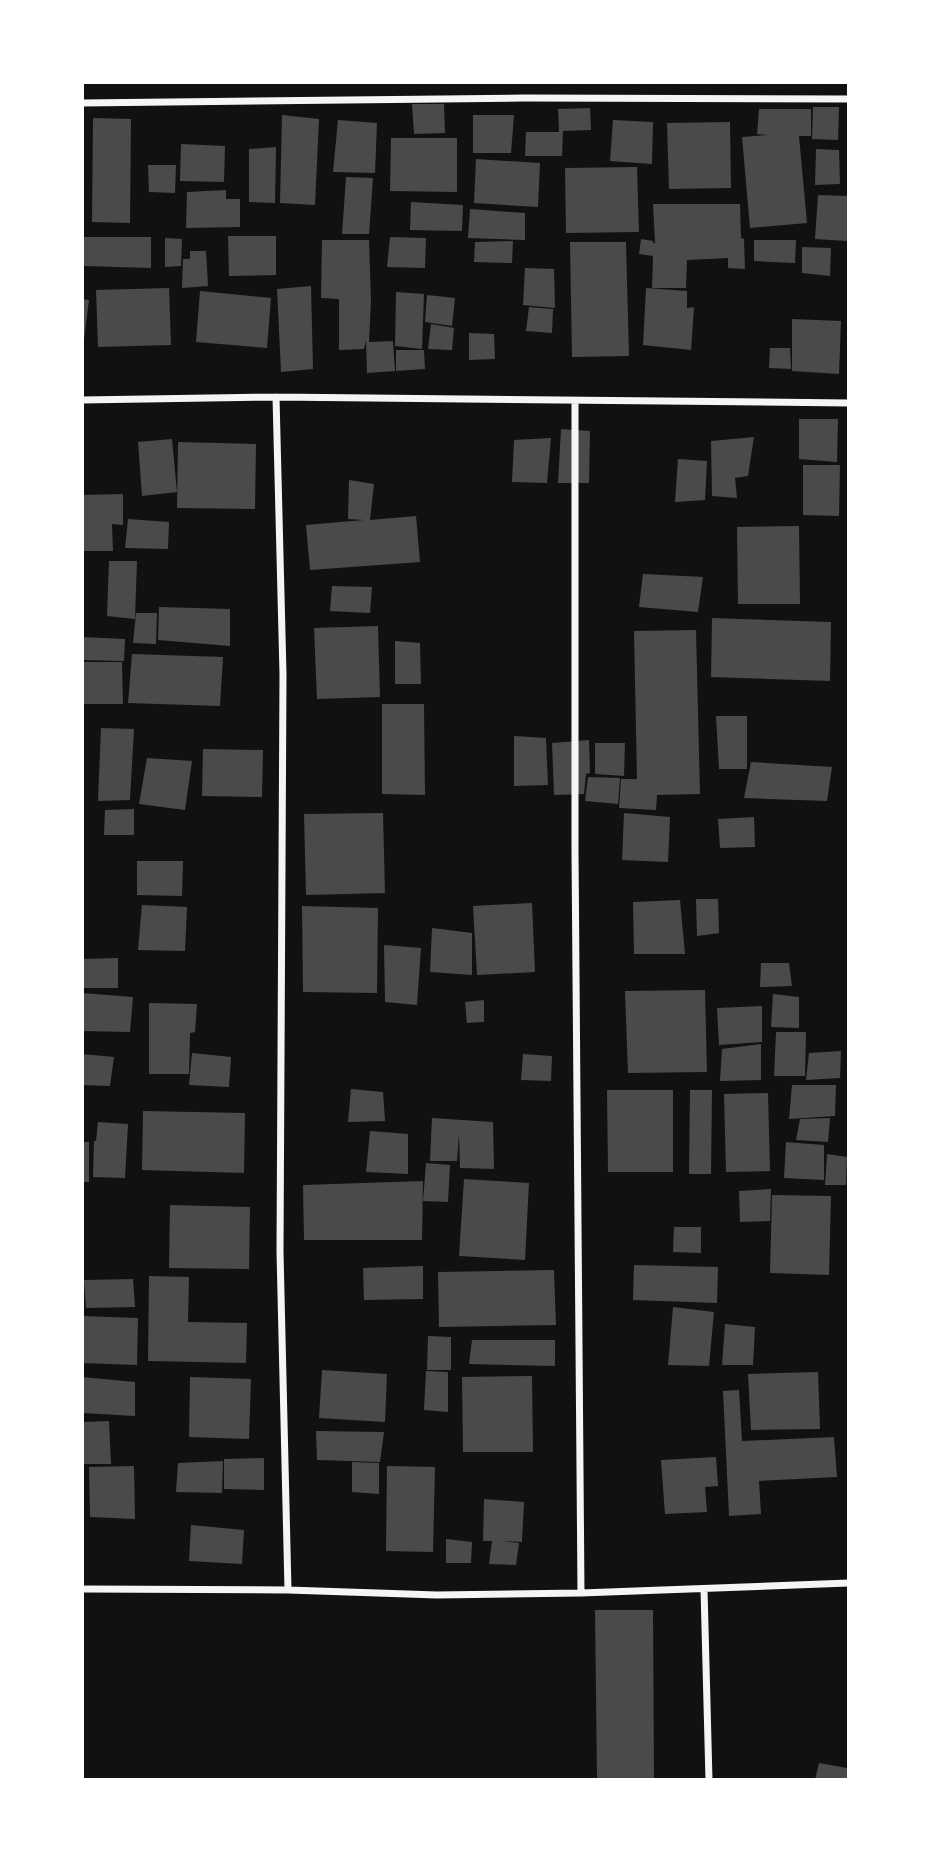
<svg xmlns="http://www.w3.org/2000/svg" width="931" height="1862" viewBox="0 0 931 1862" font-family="'Golos Text',sans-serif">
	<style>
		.building { fill: #4a4a4a }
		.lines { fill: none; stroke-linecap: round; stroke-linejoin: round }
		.minor { stroke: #f5f5f5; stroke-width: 7 }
	</style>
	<rect width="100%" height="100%" fill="#111"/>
	<path class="building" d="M412 104H444L445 133 414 134Z
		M813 107H839L838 140 812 139Z
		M590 108 591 130 563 131 562 156H525L526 132H559L558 109Z
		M759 109H811V136H799L807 223 750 228 742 137 768 135 757 134Z
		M282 115 319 119 315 205 280 203Z
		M473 115H514L511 153H473Z
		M93 118 131 119 130 223 92 222Z
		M338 120 377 123 375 173 333 172Z
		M613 120 653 122 652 164 610 161Z
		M730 122 731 188 669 189 667 123Z
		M391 138H457V192L390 191Z
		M181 144 225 146 224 182 180 181Z
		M276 147 275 203 249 202V149Z
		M816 149 839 150 840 184 815 185Z
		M476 159 540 163 538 207 474 203Z
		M148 165H176L175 193 149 192Z
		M637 167 639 232 566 233 565 168Z
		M346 177 373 178 369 234H342Z
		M226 190V199H240V227L186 228 187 192Z
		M818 195 849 196 847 241 815 239Z
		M411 202 463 205 462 231 410 230Z
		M653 204H740L741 238 744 239 745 269 728 268V258L687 260 686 288H652L653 256 639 254 641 239 653 241V243H655Z
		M470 209 525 213V240L468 238Z
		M228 236H276V275L229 276Z
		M84 237H151V268L84 266Z
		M390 237 426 238 425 268 387 267Z
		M165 238 182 239 181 266 165 267Z
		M322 240H369L371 300 369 342 393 341 395 371 367 373 366 340 364 349 339 350V299L321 298Z
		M754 240H796L795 263 754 261Z
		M513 241 512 263 474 262 475 242Z
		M570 242H626L629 356 572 357Z
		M802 247 831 248 830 276 802 273Z
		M190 251H206L208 286 182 288 183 259H190Z
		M525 268 554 269 555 308 523 305Z
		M311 286 313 369 281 372 277 289Z
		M169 288 171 345 98 347 96 290Z
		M646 288 687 291V308L694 307 691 350 643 345Z
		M200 291 271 298 267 348 196 342Z
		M396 292 424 294 422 349 395 346Z
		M427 295 455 298 452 326 425 322Z
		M82 299 89 300 84 340H82Z
		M529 307 553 309 552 333 526 331Z
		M792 319 841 321 839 374 792 371Z
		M431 324 454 328 452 350 428 349Z
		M469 333 494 334 495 359 469 360Z
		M770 348H790L791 369 769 368Z
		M396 350H424L425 369 396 371Z
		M799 419H838L837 462 799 459Z
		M561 429 590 431 589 483H558Z
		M754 437 748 476 735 478 737 498 712 496 711 441Z
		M551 438 547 483 512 482 514 440Z
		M172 439 177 492 142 496 138 442Z
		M178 442 256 444 255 509 177 508Z
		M678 459 707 461 705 500 675 502Z
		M803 465H840L839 516 803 515Z
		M349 480 374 484 370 520 416 516 420 562 310 570 306 525 364 520 348 519Z
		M123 494V525L112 524 113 551H82V495Z
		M128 519 169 522 168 549 125 548Z
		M799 526 800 604H738L737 527Z
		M109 561H137L135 619 107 616Z
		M643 574 703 577 698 612 639 607Z
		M332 586 372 587 370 613 330 611Z
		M159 607 230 609V646L158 640Z
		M136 613H157L156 644 133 643Z
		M712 618 831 622 830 681 711 677Z
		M378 626 380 697 317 699 314 628Z
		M696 630 700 794 657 795 656 810 619 808 621 779H637L634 631Z
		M82 637 125 639 124 661 82 660Z
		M395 641 420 643 421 684H395Z
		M132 654 223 657 220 706 128 703Z
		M83 662H122L123 704H83Z
		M382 704H424L425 795 382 794Z
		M716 716H747V769H719Z
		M101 728 134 729 130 800 98 801Z
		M514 736 546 738 548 785 514 786Z
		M589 740 590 773 586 774 584 794 554 795 552 743Z
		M595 743H625L624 776 595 774Z
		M203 749 263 750 262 797 202 796Z
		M147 758 192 761 185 810 139 804Z
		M751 762 832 767 827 801 744 798Z
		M588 777 620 778 618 804 585 801Z
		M134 809V835H104L105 810Z
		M383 813 385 893 306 895 304 814Z
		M624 813 670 817 668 862 622 860Z
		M754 817 755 847 720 848 718 819Z
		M137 861H183L182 896 137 895Z
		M696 899H718L719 933 697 936Z
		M680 900 685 954H634L633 902Z
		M532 903 535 972 477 975 473 906Z
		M142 905 187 907 185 951 138 950Z
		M302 906 378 908 377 993 303 992Z
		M432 928 472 933V975L430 972Z
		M384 945 421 948 417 1005 385 1002Z
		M118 958V988H82V959Z
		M761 963H789L792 986 760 987Z
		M705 990 707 1072 628 1073 625 991Z
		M82 993 133 997 130 1032 82 1031Z
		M773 994 799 997V1028L771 1027Z
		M484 1000V1022L467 1023 465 1002Z
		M149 1003 197 1004 195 1032 190 1033 189 1074H149Z
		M762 1006V1042L719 1045 717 1008Z
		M776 1032H806L805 1076H774Z
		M761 1044V1080L720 1081 722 1049Z
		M841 1051 840 1078 806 1080 809 1053Z
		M192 1053 231 1057 229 1087 189 1085Z
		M82 1054 114 1057 110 1086 82 1085Z
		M523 1054 552 1056 551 1081 521 1080Z
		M792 1085H836L835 1116 789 1119Z
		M351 1089 383 1092 385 1121 348 1122Z
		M607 1090H673V1172H608Z
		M690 1090H712L711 1174H689Z
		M768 1093 770 1171 726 1172 724 1094Z
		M143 1111 245 1113 244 1173 142 1170Z
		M432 1118 493 1122 494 1169 460 1168 459 1134 457 1161H430Z
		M830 1118 828 1142 796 1140 800 1119Z
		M98 1122 128 1124 125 1178 93 1177 94 1141H96Z
		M370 1131 408 1134V1174L366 1172Z
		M82 1142H89V1182H82Z
		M786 1142 824 1145V1180L784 1178Z
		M827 1154 847 1157 846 1185H825Z
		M426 1163 450 1165 448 1202 423 1201Z
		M464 1179 529 1183 525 1260 459 1256Z
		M423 1181 422 1240H304L303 1185Z
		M771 1189 770 1221 740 1222 739 1191Z
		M772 1195 831 1196 829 1275 770 1273Z
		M170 1205 250 1207 249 1269 169 1268Z
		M674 1227H701V1253L673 1252Z
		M634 1265 718 1267 717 1303 633 1300Z
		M423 1266V1299L364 1300 363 1268Z
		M554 1270 556 1325 439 1327 438 1272Z
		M149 1276 189 1277 188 1322 247 1323 246 1363 148 1361Z
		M133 1279 135 1307 86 1308 84 1280Z
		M673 1307 714 1312 709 1366 668 1365Z
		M82 1316 138 1318 137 1365 82 1363Z
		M725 1324 755 1327 753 1365H722Z
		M428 1336 451 1337V1370H427Z
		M472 1340H555V1366L469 1364Z
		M322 1370 387 1374 385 1422 319 1418Z
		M426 1371 448 1372V1412L424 1410Z
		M818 1372 820 1429 751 1430 748 1374Z
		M532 1376 533 1452H463L462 1377Z
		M82 1377 135 1382V1416L82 1413Z
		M190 1377 251 1379 249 1439 189 1437Z
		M739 1390 742 1441 834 1437 837 1477 759 1481 761 1514 729 1516 723 1391Z
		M109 1421 111 1464H82V1422Z
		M316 1431 384 1432 380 1462 317 1460Z
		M716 1457 718 1486 705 1487 707 1512 665 1514 661 1460Z
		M264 1458V1490L224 1489V1459Z
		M223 1461 222 1493 176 1492 178 1463Z
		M352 1462 379 1463V1494L352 1492Z
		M134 1466 135 1519 90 1517 89 1467Z
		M387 1466 435 1467 433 1552 386 1551Z
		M484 1499 524 1502 522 1542 501 1541 519 1543 516 1565 489 1564 492 1541H483Z
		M191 1525 244 1530 242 1564 189 1561Z
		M446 1539 472 1542 471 1563H446Z
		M595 1610H653L654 1780H597Z
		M819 1763 847 1768V1780H815Z"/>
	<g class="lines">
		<path class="minor" d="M82 103 525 98 849 99
			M276 397 283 674 280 1252 288 1590
			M82 400 276 397 849 403
			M575 401V851L581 1593
			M82 1589 288 1590 437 1595 581 1593 849 1583
			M704 1589 709 1780"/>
	</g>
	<rect width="931" height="1862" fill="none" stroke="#ffffff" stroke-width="168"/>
</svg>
